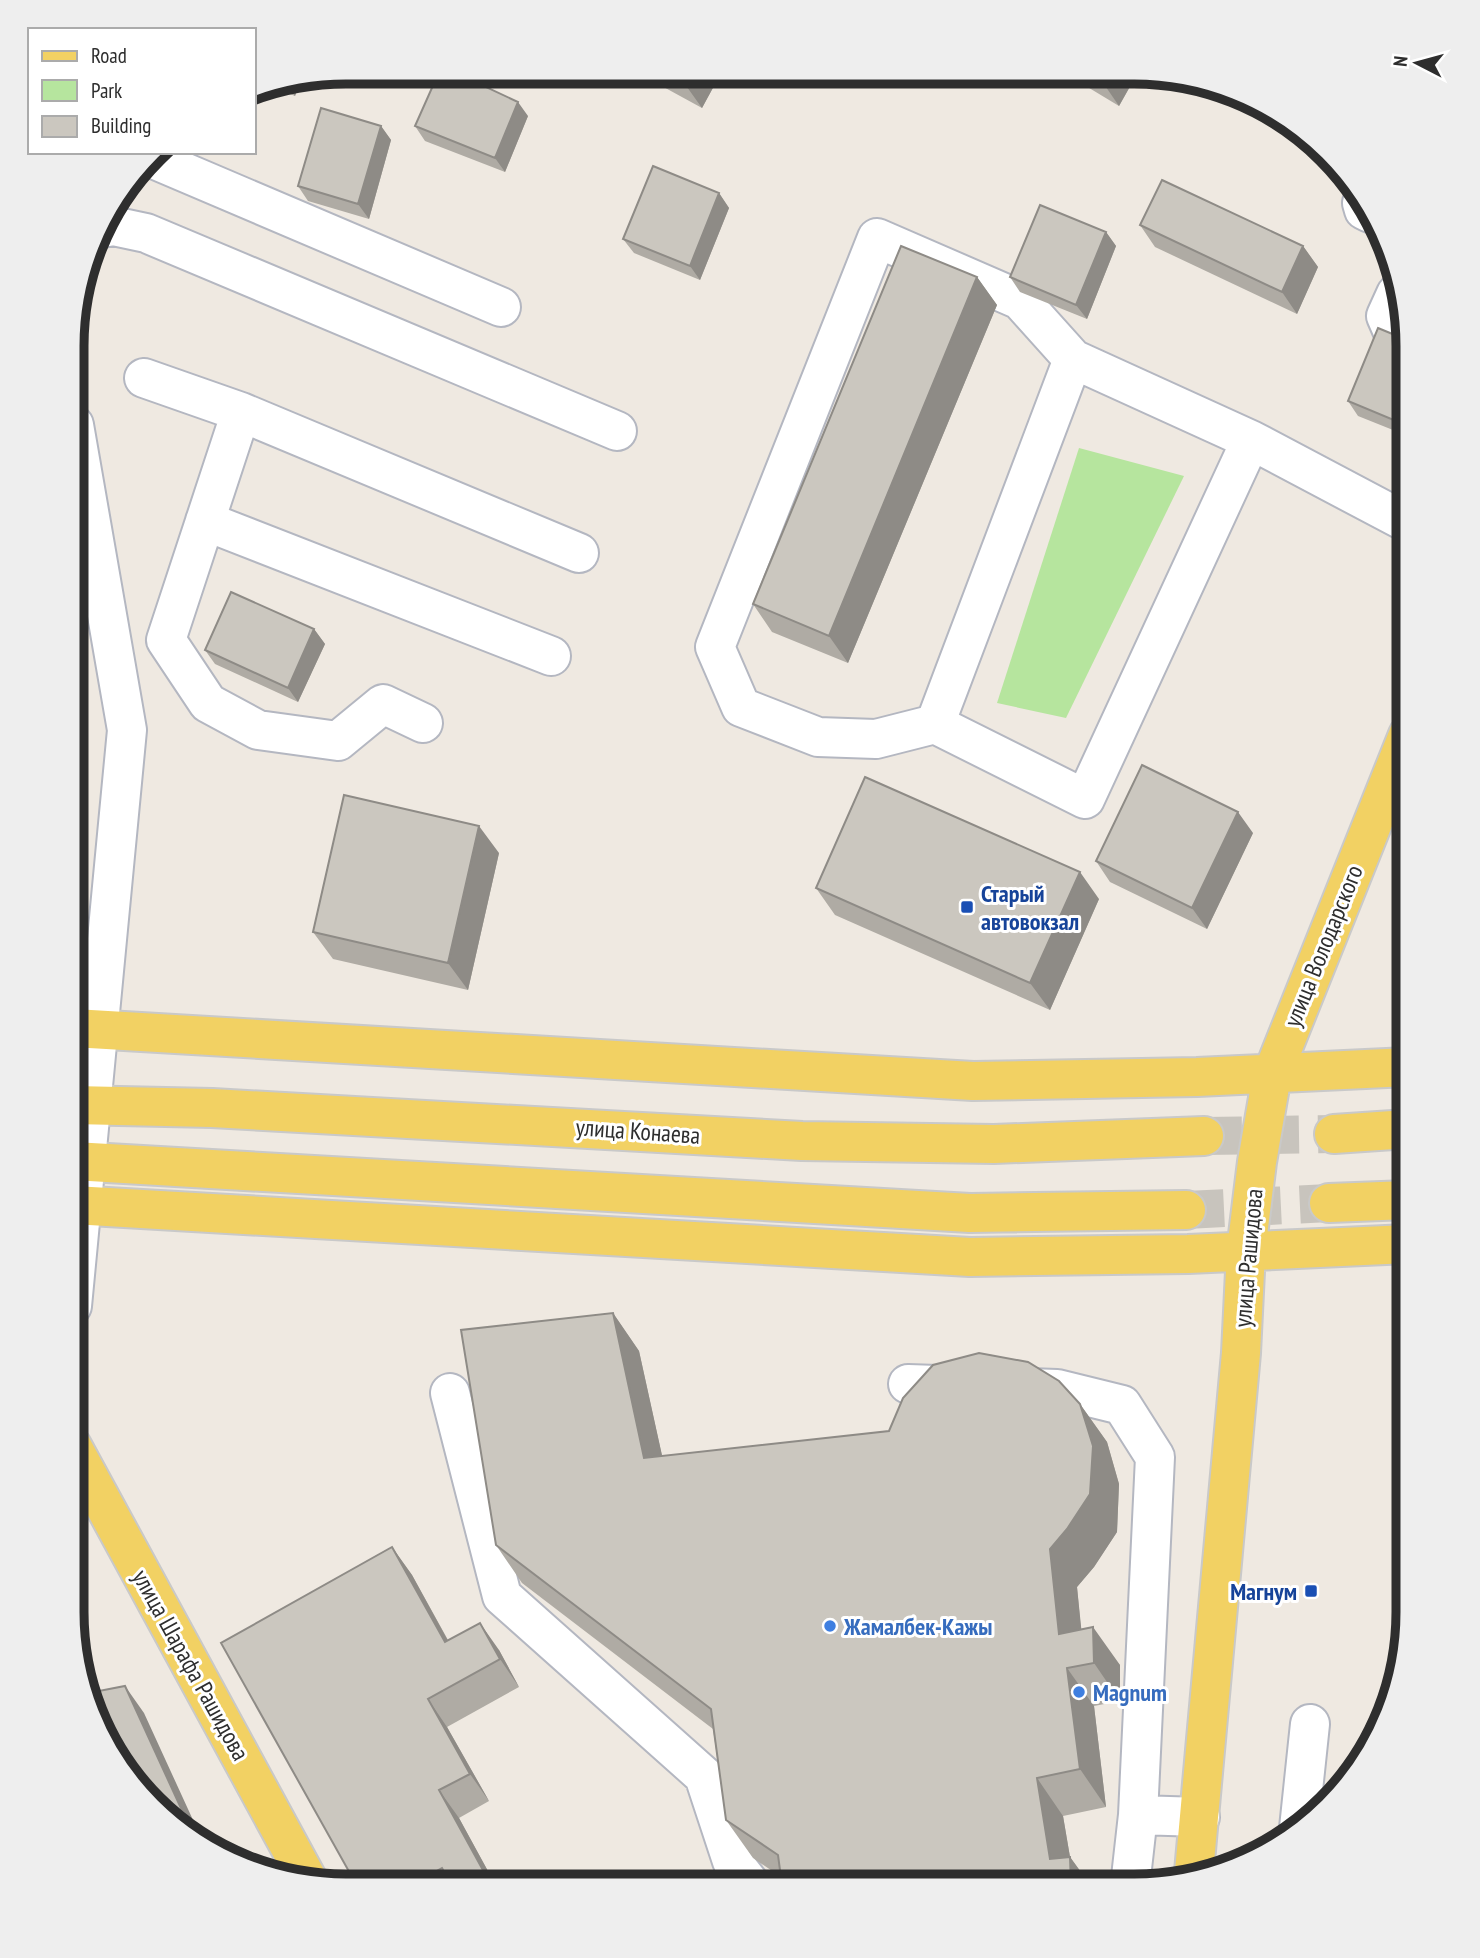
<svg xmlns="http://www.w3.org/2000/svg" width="1480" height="1958" viewBox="0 0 1480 1958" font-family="'PT Sans Narrow',sans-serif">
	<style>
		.green { fill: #b6e59e }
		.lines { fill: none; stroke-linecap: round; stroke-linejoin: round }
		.major-tunnel { stroke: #c8c4bd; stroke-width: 38; stroke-dasharray: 38 19; stroke-linecap: butt }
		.minor-casing { stroke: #b4b7c1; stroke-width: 42 }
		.major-casing { stroke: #c9c9c9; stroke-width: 42 }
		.minor { stroke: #fff; stroke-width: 38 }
		.major { stroke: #f2d163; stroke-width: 38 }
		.wall { fill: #afaba4 }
		.shaded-wall { fill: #8e8b86 }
		.building { fill: #cbc7bf; stroke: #8e8b86; stroke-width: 2 }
		.transit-dot { fill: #1a4fb4; stroke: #fff; stroke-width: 2.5 }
		.shop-dot { fill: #3f7fe0; stroke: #fff; stroke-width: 2.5 }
		.labels { text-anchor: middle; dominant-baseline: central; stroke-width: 6; stroke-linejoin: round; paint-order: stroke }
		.transit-label { font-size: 24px; font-weight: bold; fill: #164399; stroke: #fff; text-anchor: start }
		.street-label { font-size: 24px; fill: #2e2e2e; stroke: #fff }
		.shop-label { font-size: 24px; font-weight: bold; fill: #366cbe; stroke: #fff; text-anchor: start }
		.rim { fill: none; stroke: #2e2e2e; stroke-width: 9 }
	</style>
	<rect width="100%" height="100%" fill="#efe9e1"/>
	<path class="green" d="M1079 448 1184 476 1066 718 997 703Z"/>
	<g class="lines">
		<path class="major-tunnel" d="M1204 1136 1334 1134
			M1186 1210 1329 1203"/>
		<g class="minor-casing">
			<path id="minor" d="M151 158 501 307
				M1362 203 1364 210 1370 213
				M102 228 113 226 146 233 617 431
				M1396 294 1386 316 1393 332 1407 340
				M144 378 241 412 579 553
				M241 412 166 640 208 703 258 730 338 741 383 704 423 723
				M1251 440 1073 359 1020 300 877 238 715 647 741 707 818 737 876 739 935 724 1085 799 1251 440 1408 523
				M205 521 551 656
				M935 724 1073 359
				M72 1306 127 730 74 425
				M908 1384 1057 1389 1122 1405 1155 1457 1138 1815 1200 1817
				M450 1393 502 1596 704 1776 732 1861 751 1885
				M1299 1828 1310 1724
				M1130 1886 1138 1815"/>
		</g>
		<g class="major-casing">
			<path id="major" d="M73 1028 973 1081 1197 1077 1408 1067
				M73 1105 212 1108 802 1141 994 1144 1204 1136
				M1334 1134 1408 1129
				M73 1161 970 1213 1186 1210
				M1329 1203 1408 1200
				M73 1205 970 1257 1188 1254 1408 1244
				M72 1446 310 1884
				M1194 1872 1241 1353 1246 1251 1257 1162 1272 1075 1408 735"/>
		</g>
		<use href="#minor" class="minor"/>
		<use href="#major" class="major"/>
	</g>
	<path class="wall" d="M638 73H721L702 108Z
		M1066 74H1137L1119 106Z
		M301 79 295 96 267 85Z
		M528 116 505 172 425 141 415 126Z
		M381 126 391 140 369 219 308 201 298 186Z
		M719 193 729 208 700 280 634 253 623 239Z
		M1140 225 1303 246 1318 267 1297 314 1155 247Z
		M1106 232 1116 246 1087 319 1020 292 1010 277Z
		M977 277 997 305 848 663 772 632 753 604Z
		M1408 346V436L1358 416 1348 401Z
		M314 629 325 644 298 702 215 664 205 650Z
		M1253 833 1207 929 1110 882 1096 861Z
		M499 853 468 990 333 959 313 932Z
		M816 888 1099 899 1050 1010 835 915Z
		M613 1313 639 1351 662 1456 889 1431 1080 1404 1107 1442 1119 1484 1117 1532 1094 1567 1077 1587 1081 1630 1120 1665V1701L1094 1706 1106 1807 1063 1816 1070 1857 1091 1886 782 1885 781 1877 753 1858 726 1820 713 1729 522 1583 496 1545Z
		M392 1547 412 1575 448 1640 499 1650 519 1687 447 1727 489 1801 459 1818 495 1884H356Z"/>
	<path class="shaded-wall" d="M695 73H721L702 108 687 87Z
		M1097 74H1137L1119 106Z
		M301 79 295 96 285 82Z
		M518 102 528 116 505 172 495 158Z
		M381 126 391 140 369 219 358 204Z
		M719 193 729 208 700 280 690 266Z
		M1106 232 1116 246 1087 319 1076 305Z
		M1303 246 1318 267 1297 314 1282 292Z
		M977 277 997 305 848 663 829 636Z
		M314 629 325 644 298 702 288 688Z
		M1238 812 1253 833 1207 929 1192 908Z
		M479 826 499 853 468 990 448 963Z
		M1080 872 1099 899 1050 1010 1030 983Z
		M613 1313 639 1351 671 1496 644 1458Z
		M1080 1404 1107 1442 1119 1484 1117 1532 1094 1567 1077 1587 1085 1665 1059 1634 1050 1549Z
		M392 1547 412 1575 464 1670 445 1642Z
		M480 1623 499 1650 519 1687 500 1659Z
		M1093 1627 1120 1665V1701L1094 1663Z
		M1067 1668 1094 1706 1106 1807 1080 1769Z
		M125 1686 144 1713 204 1844 196 1841Z
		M428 1699 447 1727 489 1801 470 1774Z
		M1037 1778 1063 1816 1070 1857 1091 1886H1069L1050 1859Z
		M439 1790 459 1818 495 1884H493L484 1872Z"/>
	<path class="building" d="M439 72H454L518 102 495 158 415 126Z
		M661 73H695L687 87Z
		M321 108 381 126 358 204 298 186Z
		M653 166 719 193 690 266 623 239Z
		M1162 180 1303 246 1282 292 1140 225Z
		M1040 205 1106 232 1076 305 1010 277Z
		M901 246 977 277 829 636 753 604Z
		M1378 328 1407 340 1408 346V426L1348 401Z
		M231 592 314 629 288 688 205 650Z
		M1142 765 1238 812 1192 908 1096 861Z
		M865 777 1080 872 1030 983 816 888Z
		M344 795 479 826 448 963 313 932Z
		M613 1313 644 1458 889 1431 903 1398 933 1365 979 1353 1028 1362 1059 1381 1080 1404 1093 1446 1090 1494 1067 1529 1050 1549 1059 1634 1093 1627 1094 1663 1067 1668 1080 1769 1037 1778 1050 1859 1070 1857 1071 1886 782 1885 778 1855 726 1820 711 1709 496 1545 461 1330Z
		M392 1547 445 1642 480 1623 500 1659 428 1699 470 1774 439 1790 484 1872 462 1884H451L442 1868 413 1884H356L221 1643Z
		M1406 1616H1408V1630L1402 1656Z
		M88 1683 94 1692 125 1686 196 1841 140 1793 100 1733Z"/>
	<g class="transit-dot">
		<rect x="960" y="900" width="14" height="14" rx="3.5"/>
		<rect x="1304" y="1584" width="14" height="14" rx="3.5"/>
	</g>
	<g class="shop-dot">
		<circle cx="830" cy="1626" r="7"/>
		<circle cx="1079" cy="1692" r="7"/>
	</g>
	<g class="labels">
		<g class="transit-label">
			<text x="981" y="893">Старый<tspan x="981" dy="28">автовокзал</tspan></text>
			<text x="1297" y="1591" text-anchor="end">Магнум</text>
		</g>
		<g class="street-label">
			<text transform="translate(1323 946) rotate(-68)">улица Володарского</text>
			<text transform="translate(638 1131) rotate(4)">улица Конаева</text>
			<text transform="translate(1248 1258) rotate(-85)">улица Рашидова</text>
			<text transform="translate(191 1665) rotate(61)">улица Шарафа Рашидова</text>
		</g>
		<g class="shop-label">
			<text x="844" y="1626">Жамалбек-Кажы</text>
			<text x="1093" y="1692">Magnum</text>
		</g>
	</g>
	<path d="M0 0H1480V1958H0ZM346 84H1134A262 262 0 0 1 1396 346V1612A262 262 0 0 1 1134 1874H346A262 262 0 0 1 84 1612V346A262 262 0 0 1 346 84Z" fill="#eee" fill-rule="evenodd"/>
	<path class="rim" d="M346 84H1134A262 262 0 0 1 1396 346V1612A262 262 0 0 1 1134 1874H346A262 262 0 0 1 84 1612V346A262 262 0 0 1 346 84Z"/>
	<rect x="28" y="28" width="228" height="126" fill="#ffffff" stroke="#ababab" stroke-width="2"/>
	<rect x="42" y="51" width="35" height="10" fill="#f2d163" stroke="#ababab" stroke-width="2"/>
	<text x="91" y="63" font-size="21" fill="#2e2e2e">Road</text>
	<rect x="42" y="80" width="35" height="21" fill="#b6e59e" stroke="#ababab" stroke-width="2"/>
	<text x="91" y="98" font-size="21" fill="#2e2e2e">Park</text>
	<rect x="42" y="116" width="35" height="21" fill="#cbc7bf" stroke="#ababab" stroke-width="2"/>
	<text x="91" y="133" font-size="21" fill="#2e2e2e">Building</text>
	<g transform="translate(1417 63) rotate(276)" stroke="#ffffff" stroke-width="5" paint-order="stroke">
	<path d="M0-5L12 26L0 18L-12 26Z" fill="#2e2e2e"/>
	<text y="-10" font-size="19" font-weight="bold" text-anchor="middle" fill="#2e2e2e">N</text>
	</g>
</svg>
